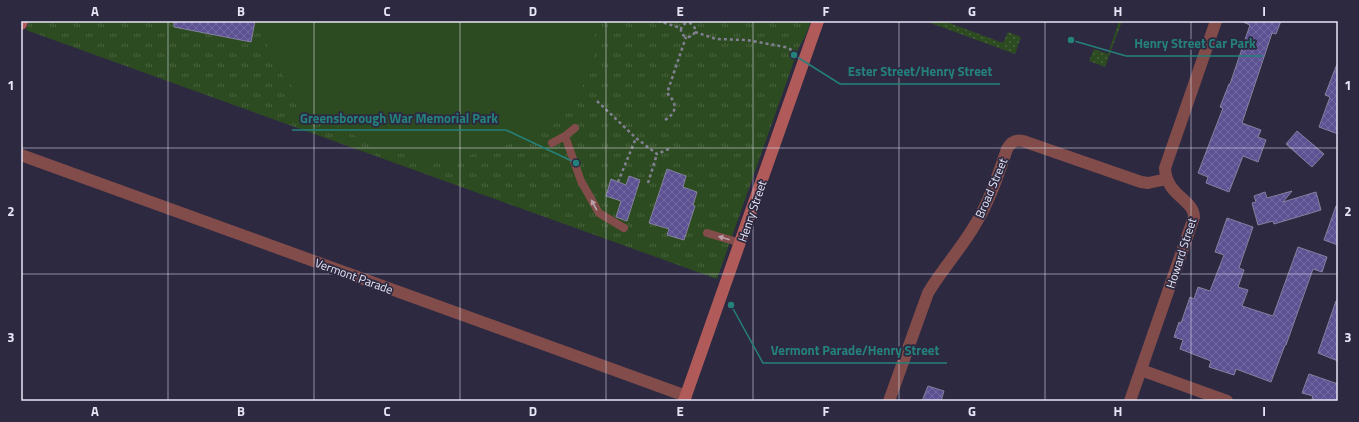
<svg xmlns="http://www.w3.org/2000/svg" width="1359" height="422" viewBox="0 0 1359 422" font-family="'Titillium Web',sans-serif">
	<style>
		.grass { fill: url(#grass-tufts) }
		.garden { fill: url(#garden-dots) }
		.pitch { fill: #2d4b20 }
		.building { fill: url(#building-cross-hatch); stroke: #84819e }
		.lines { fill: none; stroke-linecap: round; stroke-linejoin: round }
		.path { stroke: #838095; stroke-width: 2.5; stroke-dasharray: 3 3; stroke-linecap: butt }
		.lane { stroke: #824c4a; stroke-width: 8 }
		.street { stroke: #824c4a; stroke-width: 12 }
		.secondary { stroke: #b05b59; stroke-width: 12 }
		.oneway { fill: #baa1a9 }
		.grid { fill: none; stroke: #e7e6f6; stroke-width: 1; stroke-opacity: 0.55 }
		.labels { text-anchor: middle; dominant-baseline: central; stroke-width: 3.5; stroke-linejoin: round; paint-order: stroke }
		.street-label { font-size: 12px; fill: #e7e6f6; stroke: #2c2941 }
		.leader { fill: none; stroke: #25817c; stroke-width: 1.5 }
		.callout-dot { fill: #25817c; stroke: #2c2941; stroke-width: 1.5 }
		.callout-label { font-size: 13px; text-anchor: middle; font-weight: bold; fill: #25817c; stroke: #2c2941; stroke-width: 3.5; stroke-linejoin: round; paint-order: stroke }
		.neatline { fill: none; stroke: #e7e6f6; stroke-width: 1.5 }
		.grid-label { font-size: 13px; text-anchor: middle; font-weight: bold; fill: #e7e6f6 }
	</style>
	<defs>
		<pattern id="grass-tufts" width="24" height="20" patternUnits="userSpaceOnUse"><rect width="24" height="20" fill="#2d4b20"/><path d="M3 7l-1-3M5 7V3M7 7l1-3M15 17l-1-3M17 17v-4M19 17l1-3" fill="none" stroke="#4b6541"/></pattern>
		<pattern id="garden-dots" width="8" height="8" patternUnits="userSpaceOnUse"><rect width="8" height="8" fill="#2d4b20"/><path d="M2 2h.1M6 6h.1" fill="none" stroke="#4b6541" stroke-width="1.8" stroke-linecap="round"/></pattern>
		<pattern id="building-cross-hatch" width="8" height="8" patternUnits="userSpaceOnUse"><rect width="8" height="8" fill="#5c5192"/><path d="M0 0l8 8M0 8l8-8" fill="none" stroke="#736aa2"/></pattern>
	</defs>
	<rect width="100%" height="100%" fill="#2c2941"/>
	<path class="grass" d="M29 21H811L805 37 799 47 717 279 26 30Z"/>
	<path class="garden" d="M925 21H944L1003 43 1008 32 1021 37 1015 54Z
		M1119 21H1122L1105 67 1089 61 1094 49 1108 54Z"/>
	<path class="pitch" d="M261 21H595C595 37 596 57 590 72 567 123 512 151 458 156 452 157 446 158 440 158 385 158 327 127 292 86 288 81 284 77 280 72 270 56 265 39 261 21Z"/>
	<path class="building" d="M174 21H255L251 42 174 27Z
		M1244 21H1281L1276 34 1272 33 1242 123 1261 130 1258 137 1266 140 1258 162 1243 156 1229 192 1206 183 1208 177 1198 173 1223 108 1220 107 1229 84H1230L1250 25 1243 22Z
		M1337 64H1338V134L1319 127 1330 97 1325 95Z
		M1297 131 1324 154 1312 167 1286 144Z
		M667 169 686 176 683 187 697 192 693 205 695 206 684 240 667 235 669 229 649 223Z
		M629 176 640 180 627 221 616 217 621 201 606 196 611 179 626 185Z
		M1292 191 1283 202 1316 192 1321 210 1274 224 1273 221 1258 225 1252 203 1256 202 1254 196 1265 192 1267 198Z
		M1336 206H1338V245L1324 240Z
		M1227 218 1253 227 1239 268 1244 270 1238 287 1248 290 1242 306 1273 316 1298 247 1327 257 1322 272 1313 269 1286 345H1285L1271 382 1236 369 1234 375 1209 367 1211 361 1180 349 1183 340 1174 337 1179 322 1181 323 1190 297 1194 299 1198 287 1210 291 1224 255 1215 252Z
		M1336 301H1338V361L1318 353Z
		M1309 374 1338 384V401H1319L1312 399 1313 396 1302 393Z
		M928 386 944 391 941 401H922Z"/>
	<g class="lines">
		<path class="path" d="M658 21 681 28
			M681 30a7 7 0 1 1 14 0a7 7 0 1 1-14 0Z
			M695 32 716 39 747 40 785 47 794 51
			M597 101 636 138 657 154 669 149
			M665 120C678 112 677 103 667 93L686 37
			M618 182 636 138
			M648 183 657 154"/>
		<path class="lane" d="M565 136 581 181 599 213 624 228
			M552 143 565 136 575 128
			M707 233 741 243"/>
		<path class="street" d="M21 155 686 396
			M1141 370 1227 401
			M889 401 928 293C942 269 962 248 976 223 990 200 998 175 1007 149 1011 142 1015 139 1023 141L1141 182 1148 183 1167 179
			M1130 401 1194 217C1194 199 1166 196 1165 168L1216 21"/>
		<path class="secondary" d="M21 24 22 21
			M684 401 818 21"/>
	</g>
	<defs><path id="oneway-solid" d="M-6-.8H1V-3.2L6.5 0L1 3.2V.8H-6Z"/></defs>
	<g class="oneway">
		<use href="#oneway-solid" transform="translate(594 205) rotate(-119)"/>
		<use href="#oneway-solid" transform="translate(724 238) rotate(-164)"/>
	</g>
	<path class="grid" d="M168 21V401M314 21V401M460 21V401M606 21V401M753 21V401M899 21V401M1045 21V401M1191 21V401M21 148H1338M21 274H1338"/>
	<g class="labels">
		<g class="street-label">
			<text transform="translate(991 188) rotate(-67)">Broad Street</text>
			<text transform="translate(752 211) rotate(-71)">Henry Street</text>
			<text transform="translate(1181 253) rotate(-72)">Howard Street</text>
			<text transform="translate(354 276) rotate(20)">Vermont Parade</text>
		</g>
	</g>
	<path class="leader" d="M1071 40L1126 56H1263M794 55L840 84H1000M576 163L506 130H292M731 305L763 363H947"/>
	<g class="callout-dot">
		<circle cx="1071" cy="40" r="4"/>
		<circle cx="794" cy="55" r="4"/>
		<circle cx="576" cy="163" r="4"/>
		<circle cx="731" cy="305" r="4"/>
	</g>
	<g class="callout-label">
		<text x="1195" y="48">Henry Street Car Park</text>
		<text x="920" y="76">Ester Street/Henry Street</text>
		<text x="399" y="123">Greensborough War Memorial Park</text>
		<text x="855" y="355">Vermont Parade/Henry Street</text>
	</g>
	<rect width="1359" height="422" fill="none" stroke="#2c2941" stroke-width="44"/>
	<rect x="22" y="22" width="1315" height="378" class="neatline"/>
	<g class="grid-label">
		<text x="95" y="16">A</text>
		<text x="241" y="16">B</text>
		<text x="387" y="16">C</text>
		<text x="533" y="16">D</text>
		<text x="680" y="16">E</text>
		<text x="826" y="16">F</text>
		<text x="972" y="16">G</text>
		<text x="1118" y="16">H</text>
		<text x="1264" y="16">I</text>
		<text x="11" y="90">1</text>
		<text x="1348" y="90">1</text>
		<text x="11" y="216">2</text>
		<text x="1348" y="216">2</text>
		<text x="11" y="342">3</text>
		<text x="1348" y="342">3</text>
		<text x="95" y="416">A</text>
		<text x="241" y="416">B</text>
		<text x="387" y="416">C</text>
		<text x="533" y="416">D</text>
		<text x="680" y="416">E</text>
		<text x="826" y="416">F</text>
		<text x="972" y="416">G</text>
		<text x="1118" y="416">H</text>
		<text x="1264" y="416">I</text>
	</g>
</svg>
